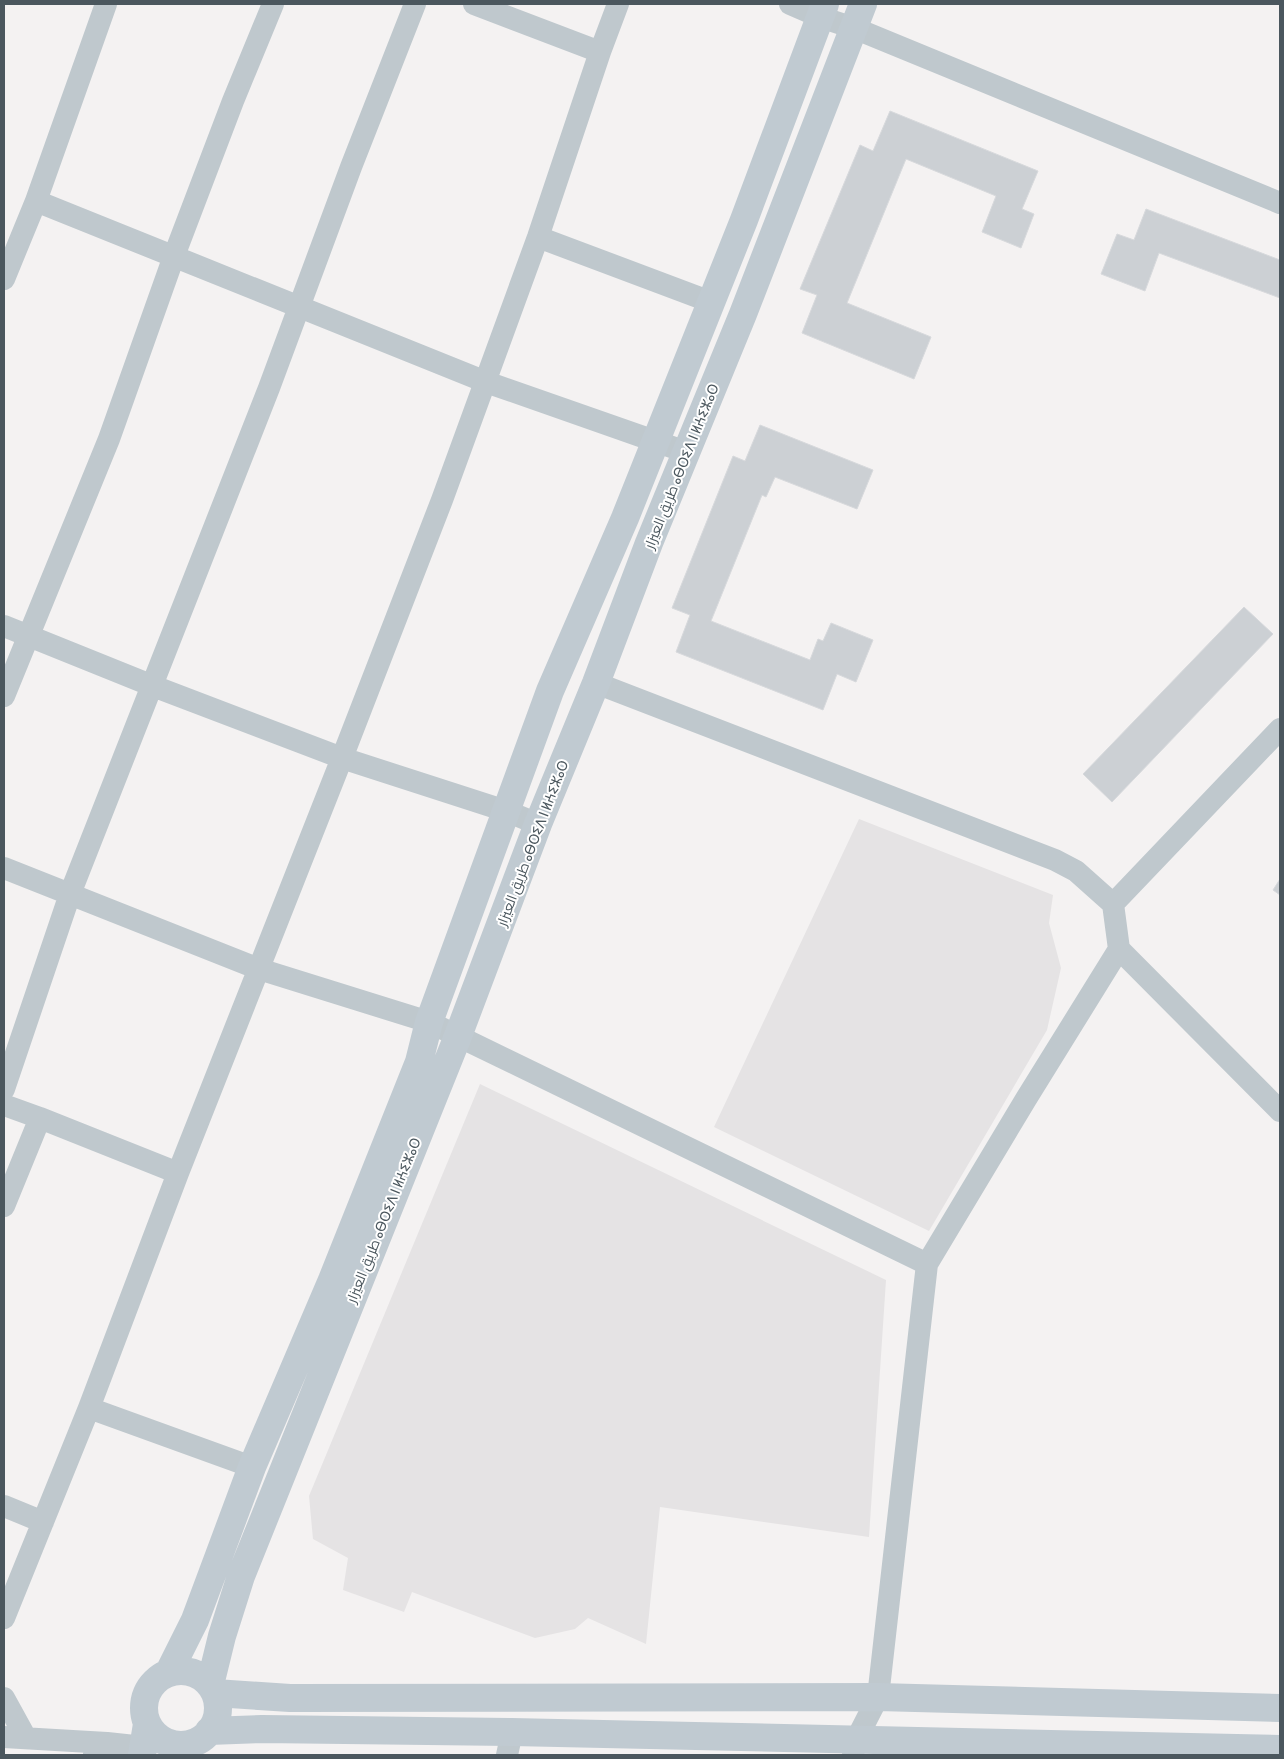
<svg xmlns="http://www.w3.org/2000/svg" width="1284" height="1759" viewBox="0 0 1284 1759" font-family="Commissioner,Cairo,'Noto Sans Tifinagh',sans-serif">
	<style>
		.education { fill: #e5e3e4 }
		.building { fill: #ccd0d4; stroke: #d7d9dc }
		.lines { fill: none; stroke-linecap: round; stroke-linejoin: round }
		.street { stroke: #bfc8cd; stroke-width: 22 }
		.secondary { stroke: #c0cad1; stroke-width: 28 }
		.labels { text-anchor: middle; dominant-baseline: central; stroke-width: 4; stroke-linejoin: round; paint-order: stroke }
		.street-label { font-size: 14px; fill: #4b575e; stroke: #fff }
	</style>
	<rect width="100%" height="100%" fill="#f4f2f2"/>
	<path class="education" d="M859 819 1053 895 1049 923 1061 968 1047 1030 929 1231 714 1127Z
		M480 1084 886 1280 869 1537 660 1507 646 1644 588 1618 575 1629 535 1638 412 1592 404 1612 343 1590 348 1558 313 1539 309 1496Z"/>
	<path class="building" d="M890 111 1038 171 1022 209 1034 214 1021 248 982 232 996 196 906 159 847 303 931 337 914 379 802 333 817 295 800 289 860 145 873 151Z
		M1146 209 1280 260V298L1159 253 1145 291 1101 274 1117 234 1134 240Z
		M760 425 873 470 857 509 775 477 766 497 762 495 711 621 810 660 818 639 823 641 831 623 873 640 856 682 837 674 823 710 676 652 690 615 672 608 733 456 745 461Z
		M1244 607 1273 634 1112 802 1083 774Z
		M1280 879V895L1273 890Z"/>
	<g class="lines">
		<path class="street" d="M474 4 600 52
			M790 4 820 17 854 28 1280 203
			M36 201 486 382 686 452
			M538 237 711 302
			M4 279 36 201 106 4
			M4 626 153 686 342 758 506 811 538 824
			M596 683 1055 860 1076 871 1113 904 1119 949 1280 1111
			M4 696 109 439 174 256 233 101 273 4
			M4 868 259 969 429 1022 927 1264
			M1113 904 1280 729
			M4 1089 70 894 269 388 351 167 415 4
			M4 1105 40 1118 178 1173
			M4 1206 40 1118
			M89 1408 252 1467
			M4 1506 43 1522
			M4 1618 89 1408 178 1173 342 758 442 500 538 237 600 52 618 4
			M4 1698 26 1738
			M4 1737 107 1743
			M94 1753 107 1743 144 1747
			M507 1755 512 1732
			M853 1755 856 1740 878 1697 927 1264 1026 1099 1119 949"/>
		<path class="secondary" d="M144 1708a37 37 0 1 1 74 0a37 37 0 1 1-74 0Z
			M169 1672 195 1620 252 1467 332 1280 419 1062 429 1022 550 691 625 518 744 220 825 4
			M210 1685 222 1636 241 1576 458 1036 538 824 596 683 649 543 743 314 863 4
			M215 1693 290 1698 878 1697 1280 1708
			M209 1731 262 1729 512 1732 1280 1749
			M142 1755 147 1724"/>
	</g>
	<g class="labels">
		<g class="street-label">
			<text transform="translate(681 466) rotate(-68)">طريق العيزار ⴰⴱⵔⵉⴷ ⵏ ⵍⵄⵉⵣⴰⵔ</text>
			<text transform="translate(532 843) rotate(-69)">طريق العيزار ⴰⴱⵔⵉⴷ ⵏ ⵍⵄⵉⵣⴰⵔ</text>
			<text transform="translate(383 1220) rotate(-68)">طريق العيزار ⴰⴱⵔⵉⴷ ⵏ ⵍⵄⵉⵣⴰⵔ</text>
		</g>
	</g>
	<rect width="1284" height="1759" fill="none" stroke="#4b575e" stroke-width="10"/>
</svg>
